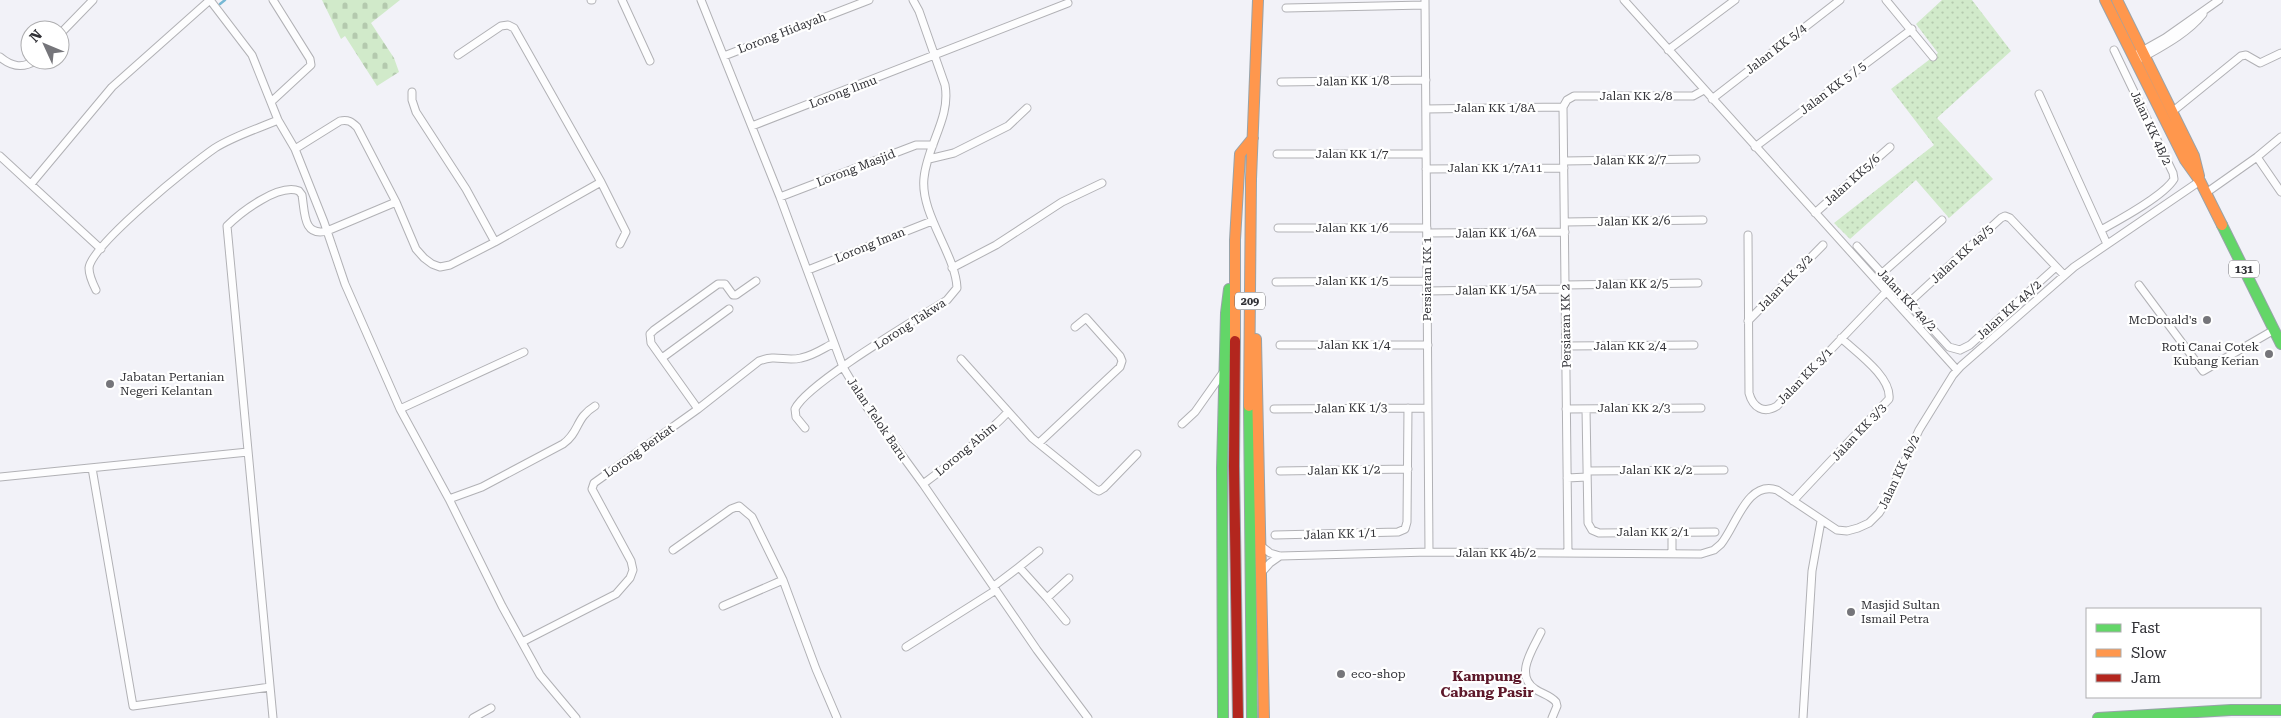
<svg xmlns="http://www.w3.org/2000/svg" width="2281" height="718" viewBox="0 0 2281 718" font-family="'Roboto Serif',serif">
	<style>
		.grass { fill: url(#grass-dots) }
		.cemetery { fill: url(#cemetery-stones) }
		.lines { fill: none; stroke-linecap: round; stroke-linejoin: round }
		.stream { stroke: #76b8d4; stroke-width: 2.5 }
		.street-casing { stroke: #b1b1b5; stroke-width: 9 }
		.fast-casing { stroke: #98a3a9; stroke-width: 12 }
		.slow-casing { stroke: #98a3a9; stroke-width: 12 }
		.jam-casing { stroke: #98a3a9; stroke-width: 12 }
		.street { stroke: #fdfdfe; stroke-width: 7 }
		.fast { stroke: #63d668; stroke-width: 10 }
		.slow { stroke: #ff974d; stroke-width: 10 }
		.jam { stroke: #b3261e; stroke-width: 10 }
		.poi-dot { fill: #75757a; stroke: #fff; stroke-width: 2 }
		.labels { text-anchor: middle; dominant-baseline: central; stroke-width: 4.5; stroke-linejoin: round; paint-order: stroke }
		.shield { fill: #fff; stroke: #6f6f72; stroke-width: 1 }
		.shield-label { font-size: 11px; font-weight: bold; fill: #313136 }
		.street-label { font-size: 12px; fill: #313136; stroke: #fff }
		.poi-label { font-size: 12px; fill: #313136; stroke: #fff; text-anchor: start }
		.neighbourhood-label { font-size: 14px; font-weight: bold; fill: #5d182a; stroke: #fff }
	</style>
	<defs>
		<pattern id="grass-dots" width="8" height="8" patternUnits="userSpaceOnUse" patternTransform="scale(1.25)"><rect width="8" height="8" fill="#d1eaca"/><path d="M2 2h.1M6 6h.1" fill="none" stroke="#b4c9ae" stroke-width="1.8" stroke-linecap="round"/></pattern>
		<pattern id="cemetery-stones" width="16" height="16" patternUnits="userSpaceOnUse" patternTransform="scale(1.25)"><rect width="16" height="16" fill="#d1eaca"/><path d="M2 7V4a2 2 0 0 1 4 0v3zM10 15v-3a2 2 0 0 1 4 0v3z" fill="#b4c9ae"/></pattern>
	</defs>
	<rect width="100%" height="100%" fill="#f2f2f8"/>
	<path class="grass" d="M1942 0H1972L2011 51 1937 118 1993 179 1949 218 1916 180 1850 239 1834 223 1934 145 1891 89 1938 53 1916 24Z"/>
	<path class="cemetery" d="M322 0H400L371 23 394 58 399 72 377 86 345 36 341 39Z"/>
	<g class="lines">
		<path class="stream" d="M220 4 225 0"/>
		<g class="street-casing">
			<path id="street" d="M210 0 252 55 278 120 295 149 324 222 345 284 400 409 449 499 502 606 540 675 576 718
				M591 0H592
				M622 0 650 61
				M701 0 780 197 843 367 866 406 923 484 1037 650 1088 718
				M1425 0 1429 552
				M1624 0 1957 370
				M1886 0 1933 57
				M1286 8 1425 5
				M60 34 93 0
				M1668 50 1735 0
				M458 55 501 26 508 25 514 28 601 182
				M724 56 869 0
				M2133 56 2165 38 2219 0
				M0 57C12 67 23 69 36 60
				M2142 58C2163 46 2188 33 2203 14
				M1281 82 1426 80
				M412 92V100L416 112 466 189 495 242
				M2039 94 2107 244
				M1712 99 1840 0
				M271 102 311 65 310 59 273 0
				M1426 109 1563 107
				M2172 112 2241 56 2246 55 2260 63 2281 53
				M752 126 1068 3
				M1755 147 1912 29
				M295 149 340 121C348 119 352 122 357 127L396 202 416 249 424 258 432 264 440 267 450 265 495 242 601 182 626 232 620 244
				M1277 154H1426
				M0 156 101 249
				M2257 157 2281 192
				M929 159 954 153 1008 126 1027 108
				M1564 161 1696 159
				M1426 169 1564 168
				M31 184 112 87 210 0
				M2206 193 2257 157 2281 137
				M780 197 916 145H933
				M1815 213 1890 147
				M1565 222 1703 220
				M1278 228H1427
				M2101 230C2119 220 2164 196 2174 179L2173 173 2114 50
				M1427 233 1565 232
				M1748 235 1749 393C1753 408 1764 414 1777 406L1886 292
				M1857 246 1949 347 1960 350
				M952 268 996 245 1062 202 1102 183
				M808 270 932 221
				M1879 276 1942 220
				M1276 282 1427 281
				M1565 285 1698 283
				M2139 285 2203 371 2274 330
				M96 290C93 284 89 275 89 268 91 245 193 163 215 148 234 136 257 129 278 120
				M1427 291 1565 289
				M1902 309 2001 218 2005 216 2010 218 2064 275
				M1748 321 1823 245
				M1280 345H1428
				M1566 346 1694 345
				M1960 350 1970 345 2056 267
				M662 358 729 309
				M961 359 1032 438 1095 489 1099 491 1104 488 1137 454
				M400 409 524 352
				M698 409 651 343 650 334 654 330 718 284H725L733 295H736L756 281
				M1274 409 1428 408
				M1566 409 1701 408
				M1586 409 1588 523 1592 530 1599 533 1715 532
				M1182 424 1195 412 1224 371
				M805 428 796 417 795 409C806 384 917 319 947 300L957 288C956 255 920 214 924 178 927 145 951 118 945 85L919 11 913 0
				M1039 443 1120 367 1122 361 1120 356 1086 318 1075 327
				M92 468 133 706 270 687
				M1280 471 1408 469
				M1587 471 1724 470
				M0 477 248 452
				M1567 478 1587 477
				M923 484C953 462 982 439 1008 412
				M449 499 482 487 563 444C580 432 575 418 595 406
				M1793 501 1889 399C1892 377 1856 352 1841 338
				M1275 535 1398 532 1405 529 1407 522 1408 408
				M1261 546 1270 553 1280 556 1429 552 1701 554 1714 550 1721 544C1736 526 1747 480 1777 490L1837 530 1847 531 1858 528 1869 523 1879 513 1886 502 1919 430 1953 375 1961 366 2074 267 2200 181
				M673 550 731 509 739 506 752 517 783 580 816 669 837 718
				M1568 553 1563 107 1567 100 1574 96H1693L1704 90
				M1672 554V532
				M1019 567 1039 551
				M1262 572 1270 563 1280 556
				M994 586 1019 567 1047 598 1069 578
				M1047 598 1066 621
				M723 606 783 580
				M1541 632C1533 649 1514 675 1535 689 1542 694 1550 695 1556 702L1557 706 1552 718
				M522 642 616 594 630 578 633 570 631 561 592 489 594 483 698 409 759 361C777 354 785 362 801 358 813 356 824 348 834 343
				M906 647 996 590
				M273 718 227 226C241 212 279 183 299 191L302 195C305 213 303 237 327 231L396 202
				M473 718 491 708
				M1803 718 1812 571 1821 521"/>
		</g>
		<g class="fast-casing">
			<path id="fast" d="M2222 225 2281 344
				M1249 406 1252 718
				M1223 718 1222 468 1226 313 1229 289
				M2098 718 2231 710H2281"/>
		</g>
		<g class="slow-casing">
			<path id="slow" d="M2105 0 2185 160 2200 181 2222 225
				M2117 0 2194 156 2199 176
				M1256 339 1264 718
				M1235 341V240L1240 154 1253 138
				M1249 406 1251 179 1258 0"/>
		</g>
		<g class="jam-casing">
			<path id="jam" d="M1235 341 1234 466 1238 718"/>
		</g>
		<use href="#street" class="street"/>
		<use href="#fast" class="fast"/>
		<use href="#slow" class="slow"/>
		<use href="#jam" class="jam"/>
	</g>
	<g class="poi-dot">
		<circle cx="2207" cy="320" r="5"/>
		<circle cx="2269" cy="354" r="5"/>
		<circle cx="110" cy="384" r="5"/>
		<circle cx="1851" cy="612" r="5"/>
		<circle cx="1341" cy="674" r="5"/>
	</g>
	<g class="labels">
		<g class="shield">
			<rect x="2229" y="260.5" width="30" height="17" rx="4"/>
			<rect x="1235" y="292.5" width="30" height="17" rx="4"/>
		</g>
		<g class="shield-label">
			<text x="2244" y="269">131</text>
			<text x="1250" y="301">209</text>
		</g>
		<g class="street-label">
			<text transform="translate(782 33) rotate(-21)">Lorong Hidayah</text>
			<text transform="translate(1776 49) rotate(-38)">Jalan KK 5/4</text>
			<text transform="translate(1353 81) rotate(-1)">Jalan KK 1/8</text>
			<text transform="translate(1833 88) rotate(-37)">Jalan KK 5 / 5</text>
			<text transform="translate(843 92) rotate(-21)">Lorong Ilmu</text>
			<text x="1636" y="96">Jalan KK 2/8</text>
			<text x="1495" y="108">Jalan KK 1/8A</text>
			<text transform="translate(2151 128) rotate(65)">Jalan KK 4B/2</text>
			<text x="1352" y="154">Jalan KK 1/7</text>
			<text transform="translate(1630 160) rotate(-1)">Jalan KK 2/7</text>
			<text transform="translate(856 168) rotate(-21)">Lorong Masjid</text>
			<text x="1495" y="168">Jalan KK 1/7A11</text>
			<text transform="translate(1852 180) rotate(-42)">Jalan KK5/6</text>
			<text transform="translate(1634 221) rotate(-1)">Jalan KK 2/6</text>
			<text x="1352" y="228">Jalan KK 1/6</text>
			<text transform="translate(1496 233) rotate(-1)">Jalan KK 1/6A</text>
			<text transform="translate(870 245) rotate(-22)">Lorong Iman</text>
			<text transform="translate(1962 254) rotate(-43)">Jalan KK 4a/5</text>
			<text transform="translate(1427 279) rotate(-90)">Persiaran KK 1</text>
			<text x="1352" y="281">Jalan KK 1/5</text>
			<text transform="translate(1785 283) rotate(-46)">Jalan KK 3/2</text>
			<text transform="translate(1632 284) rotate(-1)">Jalan KK 2/5</text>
			<text transform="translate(1496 290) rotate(-1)">Jalan KK 1/5A</text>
			<text transform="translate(1907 300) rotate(47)">Jalan KK 4a/2</text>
			<text transform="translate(2009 310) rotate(-42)">Jalan KK 4A/2</text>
			<text transform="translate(910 324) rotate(-33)">Lorong Takwa</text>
			<text transform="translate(1566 326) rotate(-91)">Persiaran KK 2</text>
			<text x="1354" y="345">Jalan KK 1/4</text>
			<text x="1630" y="346">Jalan KK 2/4</text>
			<text transform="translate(1805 376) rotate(-46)">Jalan KK 3/1</text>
			<text transform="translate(1351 408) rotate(-1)">Jalan KK 1/3</text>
			<text x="1634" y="408">Jalan KK 2/3</text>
			<text transform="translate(877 419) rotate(56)">Jalan Telok Baru</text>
			<text transform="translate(1859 432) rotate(-47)">Jalan KK 3/3</text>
			<text transform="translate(966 449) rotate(-40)">Lorong Abim</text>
			<text transform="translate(639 451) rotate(-35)">Lorong Berkat</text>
			<text transform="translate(1344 470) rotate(-1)">Jalan KK 1/2</text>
			<text x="1656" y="470">Jalan KK 2/2</text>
			<text transform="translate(1899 472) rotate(-65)">Jalan KK 4b/2</text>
			<text x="1653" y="532">Jalan KK 2/1</text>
			<text transform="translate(1340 534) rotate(-2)">Jalan KK 1/1</text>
			<text x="1496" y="553">Jalan KK 4b/2</text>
		</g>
		<g class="poi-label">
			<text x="2197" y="320" text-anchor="end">McDonald's</text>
			<text x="2259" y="347" text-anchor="end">Roti Canai Cotek<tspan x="2259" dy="14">Kubang Kerian</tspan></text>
			<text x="120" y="377">Jabatan Pertanian<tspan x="120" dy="14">Negeri Kelantan</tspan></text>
			<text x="1861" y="605">Masjid Sultan<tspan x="1861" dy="14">Ismail Petra</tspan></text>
			<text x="1351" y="674">eco-shop</text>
		</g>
		<g class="neighbourhood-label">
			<text x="1487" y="676">Kampung<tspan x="1487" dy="16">Cabang Pasir</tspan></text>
		</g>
	</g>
	<rect x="2086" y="608" width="175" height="90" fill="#ffffff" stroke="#adadaf"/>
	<rect x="2096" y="624" width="25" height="8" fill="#63d668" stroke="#adadaf"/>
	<text x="2131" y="633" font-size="15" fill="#313136">Fast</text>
	<rect x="2096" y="649" width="25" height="8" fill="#ff974d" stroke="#adadaf"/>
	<text x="2131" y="658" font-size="15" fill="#313136">Slow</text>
	<rect x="2096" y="674" width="25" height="8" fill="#b3261e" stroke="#adadaf"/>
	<text x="2131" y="683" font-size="15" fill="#313136">Jam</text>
	<g transform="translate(45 45) rotate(314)"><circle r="24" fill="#ffffff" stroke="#adadaf"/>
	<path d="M0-4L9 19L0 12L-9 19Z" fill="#75757a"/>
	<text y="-8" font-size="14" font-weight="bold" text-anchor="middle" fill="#313136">N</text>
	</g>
</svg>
